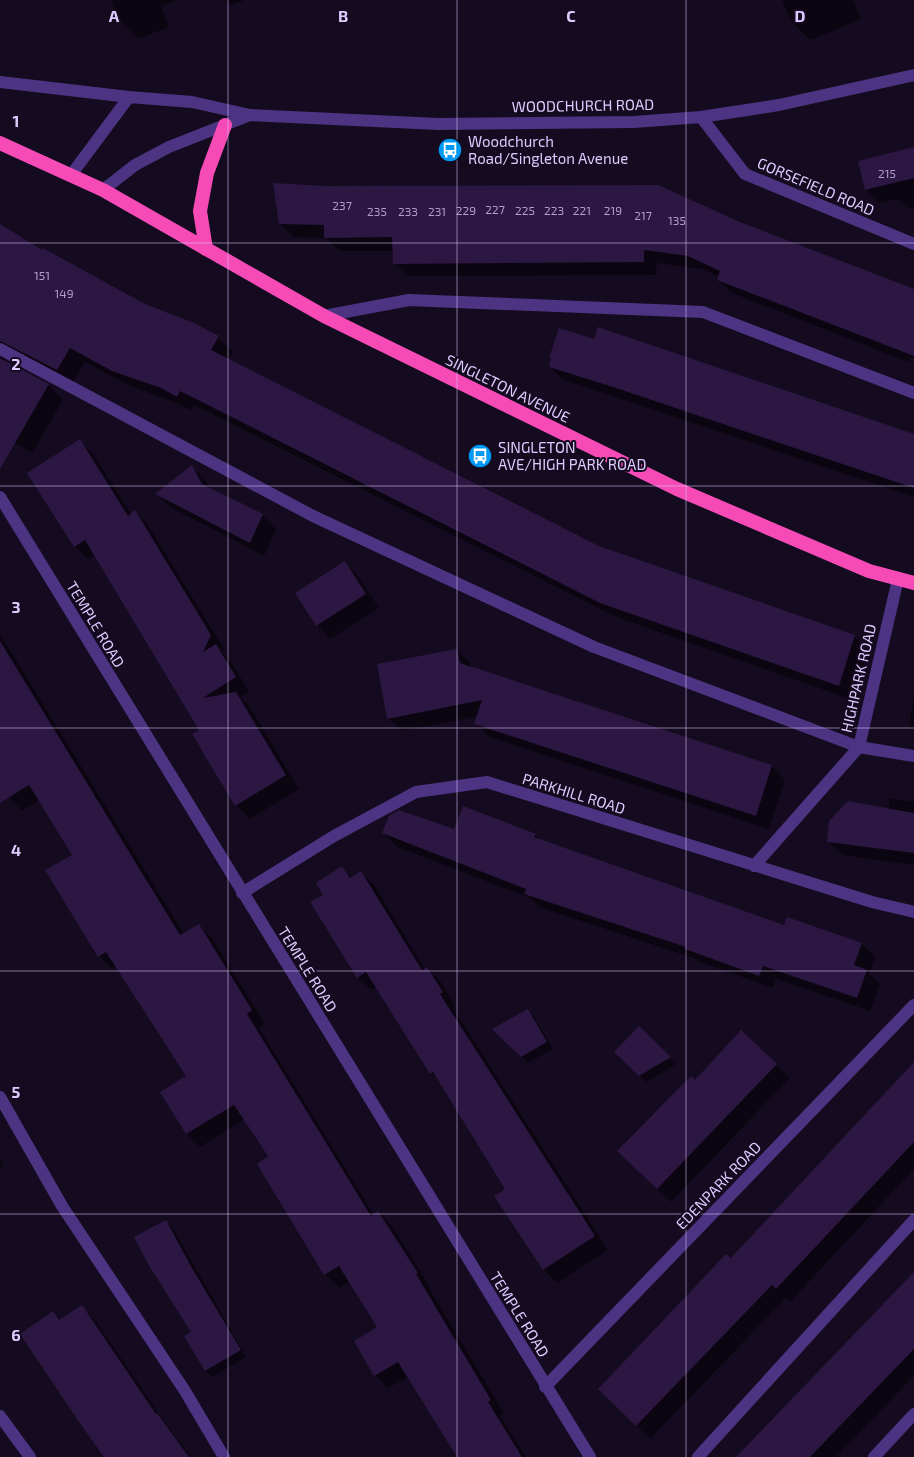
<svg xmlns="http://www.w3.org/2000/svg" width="914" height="1457" viewBox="0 0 914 1457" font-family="'Exo 2',sans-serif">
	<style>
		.shadow { fill: #0007 }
		.building { fill: #2b1742 }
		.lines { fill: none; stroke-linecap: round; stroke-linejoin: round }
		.service { stroke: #4c3482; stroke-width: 12 }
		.minor { stroke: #4c3482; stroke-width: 12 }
		.tertiary { stroke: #4c3482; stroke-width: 12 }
		.trunk { stroke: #f64bb6; stroke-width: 14 }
		.grid { fill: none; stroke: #dfcaff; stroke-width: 1; stroke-opacity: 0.55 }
		.labels { text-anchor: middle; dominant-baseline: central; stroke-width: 4; stroke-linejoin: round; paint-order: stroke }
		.number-label { font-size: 12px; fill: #b29dd0 }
		.street-label { font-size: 15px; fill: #dfcaff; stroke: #150b20 }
		.poi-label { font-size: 15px; fill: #dfcaff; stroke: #150b20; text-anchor: start }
		.grid-label { font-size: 16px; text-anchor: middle; font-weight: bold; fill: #dfcaff; stroke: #150b20; stroke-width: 4; stroke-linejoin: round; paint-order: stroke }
	</style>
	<rect width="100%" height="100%" fill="#150b20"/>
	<path class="shadow" d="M111 0H177L161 6 169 27 138 39 118 19Z
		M225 0H245L231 5Z
		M782 0H853L861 19 810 40 791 21Z
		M914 148V208L908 209 898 199 880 203 866 190 859 162Z
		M739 223 914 291V359L910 357 908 362 732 293 718 280 719 277 703 269 656 263 657 275 407 276 394 263V251H339L326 238 294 237 280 224Z
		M0 225 42 252 144 305 218 337 233 352 228 360 599 547 854 636 869 651 853 700 616 617 194 405 191 410 176 403 128 385 85 362 72 384 7 359 6 363 48 385 63 400 32 453 0 434Z
		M550 367 914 436V497L564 380Z
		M79 441 93 454 132 515 135 512 148 525 224 649 222 652 229 659 249 691 240 697 250 707 299 789 250 819 236 805 193 735 201 730 95 555 88 559 75 546Z
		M191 466 205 480 210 489 262 515 276 529 264 556 170 507 157 494Z
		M345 562 358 576 379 608 330 639 317 625 296 594Z
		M0 634 184 934 198 925 212 938 265 1024 259 1028 374 1215 378 1212 392 1226 430 1287 429 1288 504 1413 500 1416 526 1457H457L409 1377 388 1388 375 1375 378 1327 350 1281 339 1288 325 1274 258 1164 270 1157 245 1119 200 1147 187 1134 162 1093 188 1077 117 966 112 969 99 956 74 855 40 800 22 811 9 798 0 784Z
		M457 650 470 663 471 668 772 766 785 780 769 829 489 737 476 724 478 716 402 731 388 718Z
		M914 695V730L909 725Z
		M890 798 914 802V865L842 855 828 841 888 810Z
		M454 831 535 835 541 841 785 927 862 944 875 957 869 974 880 984 870 1011 776 979 773 988 700 962 696 959 539 907 530 898 397 847 384 833Z
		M342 867 353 878 361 873 375 886 425 970 427 968 441 982 455 1006 453 1008 608 1250 557 1283 544 1270 496 1196 506 1189 442 1084 431 1073 377 987 371 990 358 977 325 895Z
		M528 1010 534 1017 553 1049 528 1063 494 1029Z
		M639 1028 676 1064 647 1082 616 1052Z
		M914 1063V1169L790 1302 786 1298 650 1439 599 1389 731 1260Z
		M776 1065 790 1078 671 1202 619 1151 695 1082Z
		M0 1159 4 1166 0 1169Z
		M166 1222 173 1228 246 1357 212 1377 206 1371 185 1336 193 1332Z
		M914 1274V1376L836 1457H738Z
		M81 1307 95 1320 163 1420 191 1457H107L53 1313 61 1321Z"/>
	<path class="building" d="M914 147V178L865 190 858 161Z
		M273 183 324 186 658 185 740 222 914 289V356L717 280 720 271 688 256 644 250V262L393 264 392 237 324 238V225L279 224Z
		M0 224 42 250 43 248 145 304 194 323 219 336 211 350 599 546 855 635 839 686 600 603 180 391 177 397 161 388 112 371 70 348 57 370 0 341Z
		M598 327 914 434V488L613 387 549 367 551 358H549L559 328 594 339Z
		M0 358 49 384 0 469Z
		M80 439 128 516 135 510 211 635 203 652 216 644 236 677 203 698 236 692 286 775 235 806 192 734 199 730 85 540 74 547 27 473Z
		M192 465 202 484 263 514 250 543 155 494Z
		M345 561 366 594 316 626 295 593Z
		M0 641 180 935 199 924 252 1010 247 1014 371 1216 378 1211 418 1273 416 1274 491 1400 488 1402 522 1457H457L398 1362 374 1376 354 1341 377 1327 339 1266 324 1275 257 1164 268 1156 234 1105 186 1134 160 1092 186 1076 106 952 98 957 45 870 72 855 29 785 0 803Z
		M457 649 460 663 772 765 756 816 474 724 482 700 387 719 377 664Z
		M848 801 914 813V853L827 842 829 821Z
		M463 806 536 834 534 837 784 925 787 917 862 943 854 965 867 970 857 998 763 966 759 976 685 949 686 947 524 894 526 889 382 833 389 816 399 810 454 829Z
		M342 866 350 878 361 871 422 970 427 967 443 992 440 994 595 1236 543 1270 494 1196 505 1189 433 1072 430 1074 366 972 357 978 310 902 323 895 316 883Z
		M528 1009 547 1042 521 1057 492 1029Z
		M639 1026 671 1057 639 1076 614 1052Z
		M741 1030 777 1064 657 1189 617 1151 691 1076 695 1080Z
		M914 1062V1142L776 1289 772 1285 636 1426 598 1389 726 1254 731 1258Z
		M166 1220 192 1268 241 1350 205 1371 184 1336 191 1332 148 1264 134 1237Z
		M914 1272V1349L810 1457H736Z
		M82 1305 156 1414 157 1413 189 1457H104L77 1419 20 1334 53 1311 59 1320Z"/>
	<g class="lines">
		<path class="service" d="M324 316 409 300 703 312 914 393
			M0 349 313 516 594 647 859 747 914 756
			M0 1097 62 1206 185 1391 224 1457
			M698 1457 914 1220"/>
		<path class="minor" d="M701 117 745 174 914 244
			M0 497 590 1457
			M754 866 859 747 898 579
			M242 893 334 836 416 792 487 782 872 902 914 912
			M545 1387 914 1005
			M0 1416 30 1457
			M874 1457 914 1414"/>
		<path class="tertiary" d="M0 82 129 97 192 102 250 115 438 124 634 122 701 117 779 105 914 75
			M71 175 129 97
			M103 190 135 165 169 147 250 115"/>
		<path class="trunk" d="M0 143 103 190 324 316 677 489 869 571 914 583
			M206 249 200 211 207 173 225 125"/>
	</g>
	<path class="grid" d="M228 0V1457M457 0V1457M686 0V1457M0 243H914M0 486H914M0 728H914M0 971H914M0 1214H914"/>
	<defs>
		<g id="bus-disc" transform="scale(1.25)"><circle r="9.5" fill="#009af5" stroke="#150b20"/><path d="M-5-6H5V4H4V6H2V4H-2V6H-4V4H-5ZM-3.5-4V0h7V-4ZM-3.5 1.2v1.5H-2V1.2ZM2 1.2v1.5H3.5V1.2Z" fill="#fff"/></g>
	</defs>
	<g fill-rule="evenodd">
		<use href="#bus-disc" x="450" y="150"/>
		<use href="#bus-disc" x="480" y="456"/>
	</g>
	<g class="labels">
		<g class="number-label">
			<text x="887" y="173">215</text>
			<text x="342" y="205">237</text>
			<text x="495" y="209">227</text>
			<text x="466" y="210">229</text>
			<text x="525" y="210">225</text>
			<text x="554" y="210">223</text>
			<text x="582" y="210">221</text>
			<text x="613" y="210">219</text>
			<text x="377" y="211">235</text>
			<text x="408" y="211">233</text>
			<text x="437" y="211">231</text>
			<text x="643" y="215">217</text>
			<text x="677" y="220">135</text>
			<text x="42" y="275">151</text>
			<text x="64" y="293">149</text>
		</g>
		<g class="street-label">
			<text transform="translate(583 105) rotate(-1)">WOODCHURCH ROAD</text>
			<text transform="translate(816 186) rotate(23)">GORSEFIELD ROAD</text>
			<text transform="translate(508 388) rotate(26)">SINGLETON AVENUE</text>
			<text transform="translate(96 624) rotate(59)">TEMPLE ROAD</text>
			<text transform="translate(858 678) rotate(-77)">HIGHPARK ROAD</text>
			<text transform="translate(574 793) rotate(17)">PARKHILL ROAD</text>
			<text transform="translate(308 969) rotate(58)">TEMPLE ROAD</text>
			<text transform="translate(718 1185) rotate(-46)">EDENPARK ROAD</text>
			<text transform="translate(520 1314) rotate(58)">TEMPLE ROAD</text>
		</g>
		<g class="poi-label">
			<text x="468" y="141">Woodchurch<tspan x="468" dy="17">Road/Singleton Avenue</tspan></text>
			<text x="498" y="447">SINGLETON<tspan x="498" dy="17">AVE/HIGH PARK ROAD</tspan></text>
		</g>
	</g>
	<g class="grid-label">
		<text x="114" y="22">A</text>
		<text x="343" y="22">B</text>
		<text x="571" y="22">C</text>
		<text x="800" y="22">D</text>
		<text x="16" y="127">1</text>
		<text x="16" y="370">2</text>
		<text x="16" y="613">3</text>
		<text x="16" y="856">4</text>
		<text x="16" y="1098">5</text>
		<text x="16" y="1341">6</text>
	</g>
</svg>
